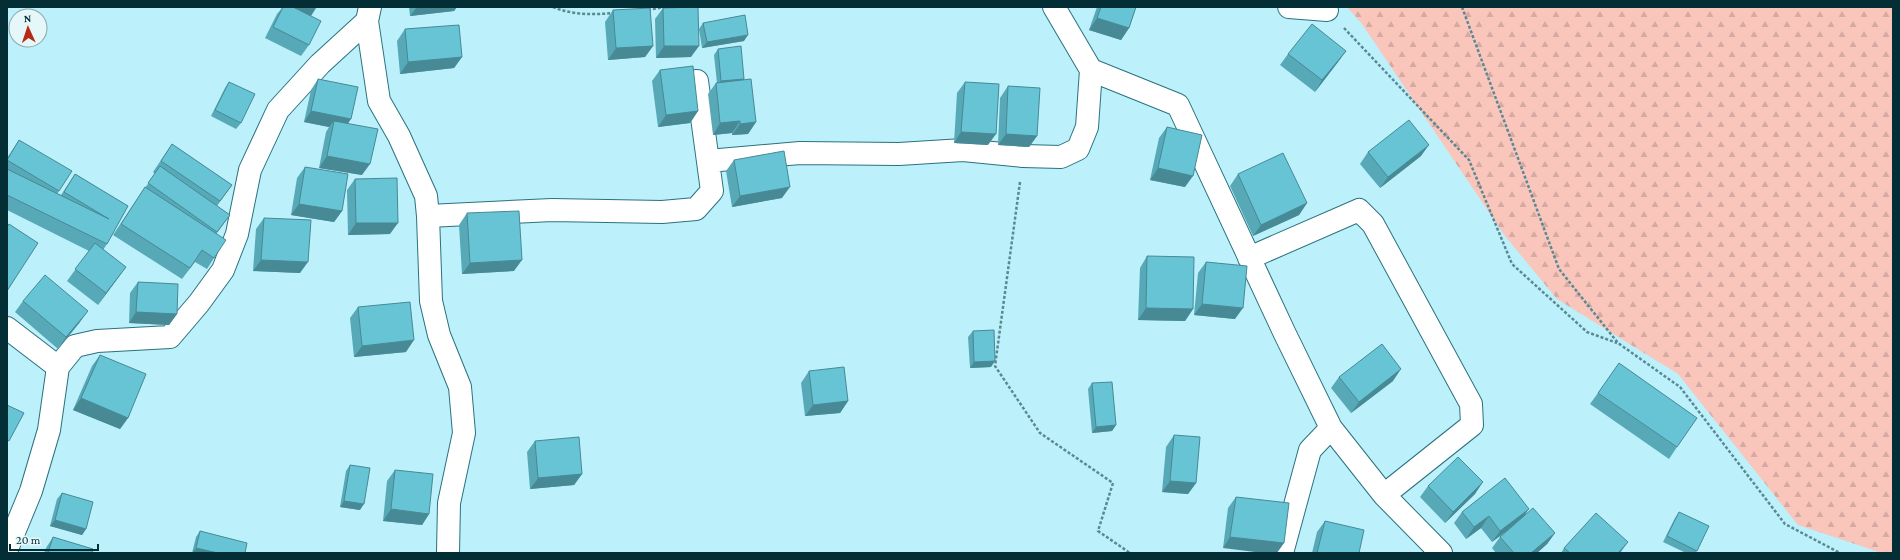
<svg xmlns="http://www.w3.org/2000/svg" width="1900" height="560" viewBox="0 0 1900 560" font-family="'Crimson Pro',serif">
	<style>
		.forest { fill: url(#forest-firs) }
		.lines { fill: none; stroke-linecap: round; stroke-linejoin: round }
		.minor-casing { stroke: #29727e; stroke-width: 24 }
		.path { stroke: #5a8992; stroke-width: 2.5; stroke-dasharray: 3 2; stroke-linecap: butt }
		.minor { stroke: #fff; stroke-width: 22 }
		.wall { fill: #58a9b7 }
		.shaded-wall { fill: #478995 }
		.building { fill: #66c4d5; stroke: #478995 }
	</style>
	<defs>
		<pattern id="forest-firs" width="22" height="20" patternUnits="userSpaceOnUse"><rect width="22" height="20" fill="#fac6bc"/><path d="M5 1l3.5 6h-7zM16 11l3.5 6h-7z" fill="#d5aaa2"/></pattern>
	</defs>
	<rect width="100%" height="100%" fill="#bcf0fb"/>
	<path class="forest" d="M1347 7H1893V553H1882L1798 525 1678 374 1557 299 1505 236 1362 24Z"/>
	<g class="lines">
		<g class="minor-casing">
			<path id="minor" d="M1054 7 1091 70
				M1289 7 1327 10
				M367 21 379 101 399 136 426 196 428 216 431 301 439 335 460 387 464 433 449 503 448 553
				M708 161 800 153 899 154 963 150 1023 156 1061 157 1078 149 1087 127 1091 70 1178 105 1285 334 1331 428 1384 495 1441 553
				M428 216 552 210 662 212 696 209 712 191 697 81
				M1249 258 1359 210 1373 224 1471 404 1472 425 1384 495
				M7 328 58 367
				M7 549 31 491 49 430 58 367 75 346 97 341 170 337 199 303 223 270 237 234 250 170 278 110 320 64 367 21 370 7
				M1282 553 1310 450 1331 428"/>
		</g>
		<path class="path" d="M553 7C572 15 593 15 613 13
			M1462 7 1559 269 1618 343 1680 387 1785 524 1840 553
			M648 10 664 7
			M1344 28 1469 160 1512 264 1587 332 1617 343
			M1020 182 995 366 1040 433 1113 483 1098 531 1130 553"/>
		<use href="#minor" class="minor"/>
	</g>
	<path class="wall" d="M279 7H317L311 16 309 45 301 56 265 38 277 14 282 8Z
		M409 7H457L454 11 410 16Z
		M1097 7H1136L1129 28 1121 40 1089 30Z
		M663 8 691 57 656 58 655 19Z
		M613 10 653 46 645 57 608 60 605 22Z
		M703 23 744 41 702 48 699 29Z
		M405 29 462 57 454 68 400 74 397 41Z
		M718 49 744 80 756 122 748 134 732 135V133L713 135 708 94 716 83H717L714 55Z
		M1346 51 1338 62 1315 92 1280 65 1288 54Z
		M660 70 698 111 690 123 658 127 652 81Z
		M318 79 348 124 362 175 319 168 326 132 329 127 304 122 311 90Z
		M229 82 241 123 236 129 211 116 225 88Z
		M965 82 988 145 954 143 957 93Z
		M1008 86 1037 136 1029 147 998 145 1000 98Z
		M1167 127 1185 187 1150 180 1159 138Z
		M19 140 59 191 57 194 61 195 75 174 128 206 107 244 103 250 126 267 98 305 67 281 89 251 7 210V158Z
		M172 144 232 185 217 206 230 215 217 233 214 258 207 269 195 262 182 279 113 235 137 199 155 174 153 172Z
		M1368 152 1421 156 1380 188 1360 164Z
		M734 160 782 198 732 207 726 171Z
		M305 167 342 211 334 222 291 215 297 178Z
		M1238 174 1307 203 1299 215 1253 236 1230 186Z
		M355 179 390 234 348 235 347 190Z
		M467 213 514 271 462 274 459 225Z
		M264 218 300 273 253 271 256 229Z
		M1147 256 1193 309 1185 321 1138 320 1140 268Z
		M1206 262 1235 319 1194 315 1198 273Z
		M138 282 177 314 169 325 129 323 130 293Z
		M23 301 80 322 58 349 15 312Z
		M358 307 406 352 354 357 350 318Z
		M973 331 991 367 970 368 968 337Z
		M100 355 128 418 120 429 73 410 92 366Z
		M809 371 848 401 840 413 805 416 801 383Z
		M1339 377 1393 381 1351 413 1331 388Z
		M1092 383 1116 425 1112 431 1092 433 1088 389Z
		M1598 393 1677 447 1669 459 1590 404Z
		M1174 435 1196 483 1188 494 1162 492 1166 447Z
		M535 441 582 474 574 485 530 489 527 452Z
		M350 465 360 510 340 507 346 471Z
		M395 470 429 514 422 525 383 521 387 481Z
		M1428 486 1475 494 1445 523 1420 497Z
		M62 493 86 529 82 535 50 526 57 499Z
		M1236 497 1284 543 1223 548 1228 508Z
		M1462 512 1523 517 1555 533 1547 544 1537 553H1496L1492 548 1500 537 1508 530 1492 542 1481 528 1466 539 1454 523Z
		M1679 512 1697 551 1695 553H1686L1663 542 1675 518Z
		M1325 521 1359 553H1312L1317 532Z
		M200 531 245 553H192L196 537Z
		M53 537 92 553H44L46 548Z
		M1564 548 1620 553H1561Z"/>
	<path class="shaded-wall" d="M283 7H316L309 19Z
		M417 7H457L454 11 410 16Z
		M1097 18 1129 28 1121 40 1089 30Z
		M748 35 744 41 702 48 707 42Z
		M653 46 645 57 608 60 616 48Z
		M664 46H699L691 57 656 58Z
		M1346 51 1338 62 1315 92 1322 80Z
		M462 57 454 68 400 74 408 62Z
		M744 79 740 85 717 87 721 81Z
		M311 111 351 119 343 131 334 121 329 127 304 122Z
		M698 111 690 123 658 127 666 115Z
		M740 121 732 133 713 135 720 123Z
		M756 122 748 134 732 135 740 124Z
		M961 132 996 134 988 145 954 143Z
		M1006 134 1037 136 1029 147 998 145Z
		M1429 145 1421 156 1380 188 1388 177Z
		M327 156 370 164 362 175 319 168Z
		M1158 168 1193 176 1185 187 1150 180Z
		M790 187 782 198 732 207 740 196Z
		M1307 203 1299 215 1253 236 1261 225Z
		M299 204 342 211 334 222 291 215Z
		M356 223H398L390 234 348 235Z
		M261 260 308 262 300 273 253 271Z
		M522 260 514 271 462 274 470 263Z
		M126 267 118 278 98 305 106 293Z
		M1202 304 1243 308 1235 319 1194 315Z
		M1146 308 1193 309 1185 321 1138 320Z
		M88 311 80 322 58 349 66 337Z
		M136 312 177 314 169 325 129 323Z
		M414 340 406 352 354 357 362 346Z
		M995 361 991 367 970 368 974 362Z
		M1401 369 1393 381 1351 413 1359 402Z
		M81 398 128 418 120 429 73 410Z
		M848 401 840 413 805 416 813 405Z
		M1116 425 1112 431 1092 433 1096 427Z
		M582 474 574 485 530 489 538 478Z
		M1170 481 1196 483 1188 494 1162 492Z
		M1483 482 1475 494 1445 523 1453 512Z
		M344 501 364 504 360 510 340 507Z
		M391 509 429 514 422 525 383 521Z
		M1529 509 1521 520 1492 542 1500 531Z
		M1489 516 1481 528 1466 539 1474 527Z
		M55 520 86 529 82 535 50 526Z
		M1555 533 1547 544 1537 553H1531Z
		M1230 537 1284 543 1277 553H1263L1223 548Z
		M1628 542 1620 553H1618Z
		M196 548 218 553H192Z"/>
	<path class="building" d="M283 7H293L321 21 309 45 273 27Z
		M698 7 699 46H664L663 8Z
		M1101 7H1136L1129 28 1097 18Z
		M650 8 653 46 616 48 613 10Z
		M745 15 748 35 707 42 703 23Z
		M1312 24 1346 51 1322 80 1288 54Z
		M459 25 462 57 408 62 405 29Z
		M741 46 744 79 721 81 718 49Z
		M693 66 698 111 666 115 660 70Z
		M318 79 358 87 351 119 311 111Z
		M751 79 756 122 740 124V121L720 123 716 83Z
		M229 82 255 94 241 123 215 110Z
		M965 82 999 84 996 134 961 132Z
		M1008 86 1040 88 1037 136 1006 134Z
		M1409 120 1429 145 1388 177 1368 152Z
		M334 121 378 129 370 164 327 156Z
		M1167 127 1202 135 1193 176 1158 168Z
		M19 140 72 171 59 191 7 160Z
		M172 144 232 185 220 201 161 161Z
		M784 151 790 187 740 196 734 160Z
		M1283 153 1307 203 1261 225 1238 174Z
		M160 166 230 215 217 232 148 183Z
		M305 167 348 174 342 211 299 204Z
		M7 169 109 219 64 192 75 174 128 206 107 244 7 195Z
		M397 178 398 223H356L355 179Z
		M145 187 226 240 214 258 202 250 190 268 121 224Z
		M519 211 522 260 470 263 467 213Z
		M264 218 311 220 308 262 261 260Z
		M9 224 38 243 7 291V227Z
		M95 243 126 267 106 293 75 269Z
		M1147 256 1194 257 1193 309 1146 308Z
		M1206 262 1247 266 1243 308 1202 304Z
		M45 275 88 311 66 337 23 301Z
		M138 282 178 284 177 314 136 312Z
		M410 302 414 340 362 346 358 307Z
		M994 330 995 361 974 362 973 331Z
		M1382 344 1401 369 1359 402 1339 377Z
		M100 355 146 374 128 418 81 398Z
		M1619 363 1697 418 1677 447 1598 393Z
		M844 367 848 401 813 405 809 371Z
		M1112 382 1116 425 1096 427 1092 383Z
		M7 405 24 413 9 441 7 440Z
		M1174 435 1200 437 1196 483 1170 481Z
		M579 437 582 474 538 478 535 441Z
		M1458 457 1483 482 1453 512 1428 486Z
		M350 465 370 468 364 504 344 501Z
		M395 470 433 474 429 514 391 509Z
		M1505 478 1529 509 1500 531 1489 516 1474 527 1462 512Z
		M62 493 93 502 86 529 55 520Z
		M1236 497 1289 503 1284 543 1230 537Z
		M1533 508 1555 533 1531 553H1514L1500 537Z
		M1679 512 1709 526 1697 551 1667 536Z
		M1596 513 1628 542 1618 553H1570L1564 548Z
		M1325 521 1364 530 1359 553H1317Z
		M200 531 247 543 245 553H218L196 548Z
		M53 537 93 549 92 553H48Z"/>
	<rect width="1900" height="560" fill="none" stroke="#032e35" stroke-width="16"/>
	<g transform="translate(28 28) rotate(357)"><circle r="19" fill="#e6f7fa" stroke="#8ba7ab"/>
	<path d="M0-3L7 15L0 10L-7 15Z" fill="#b62916"/>
	<text y="-6" font-size="11" font-weight="bold" text-anchor="middle" fill="#032e35">N</text>
	</g>
	<path d="M10 544v6h88v-6" fill="none" stroke="#032e35" stroke-width="2"/>
	<text x="16" y="544" font-size="12" fill="#032e35" stroke="#e6f7fa" stroke-width="3" paint-order="stroke">20 m</text>
</svg>
